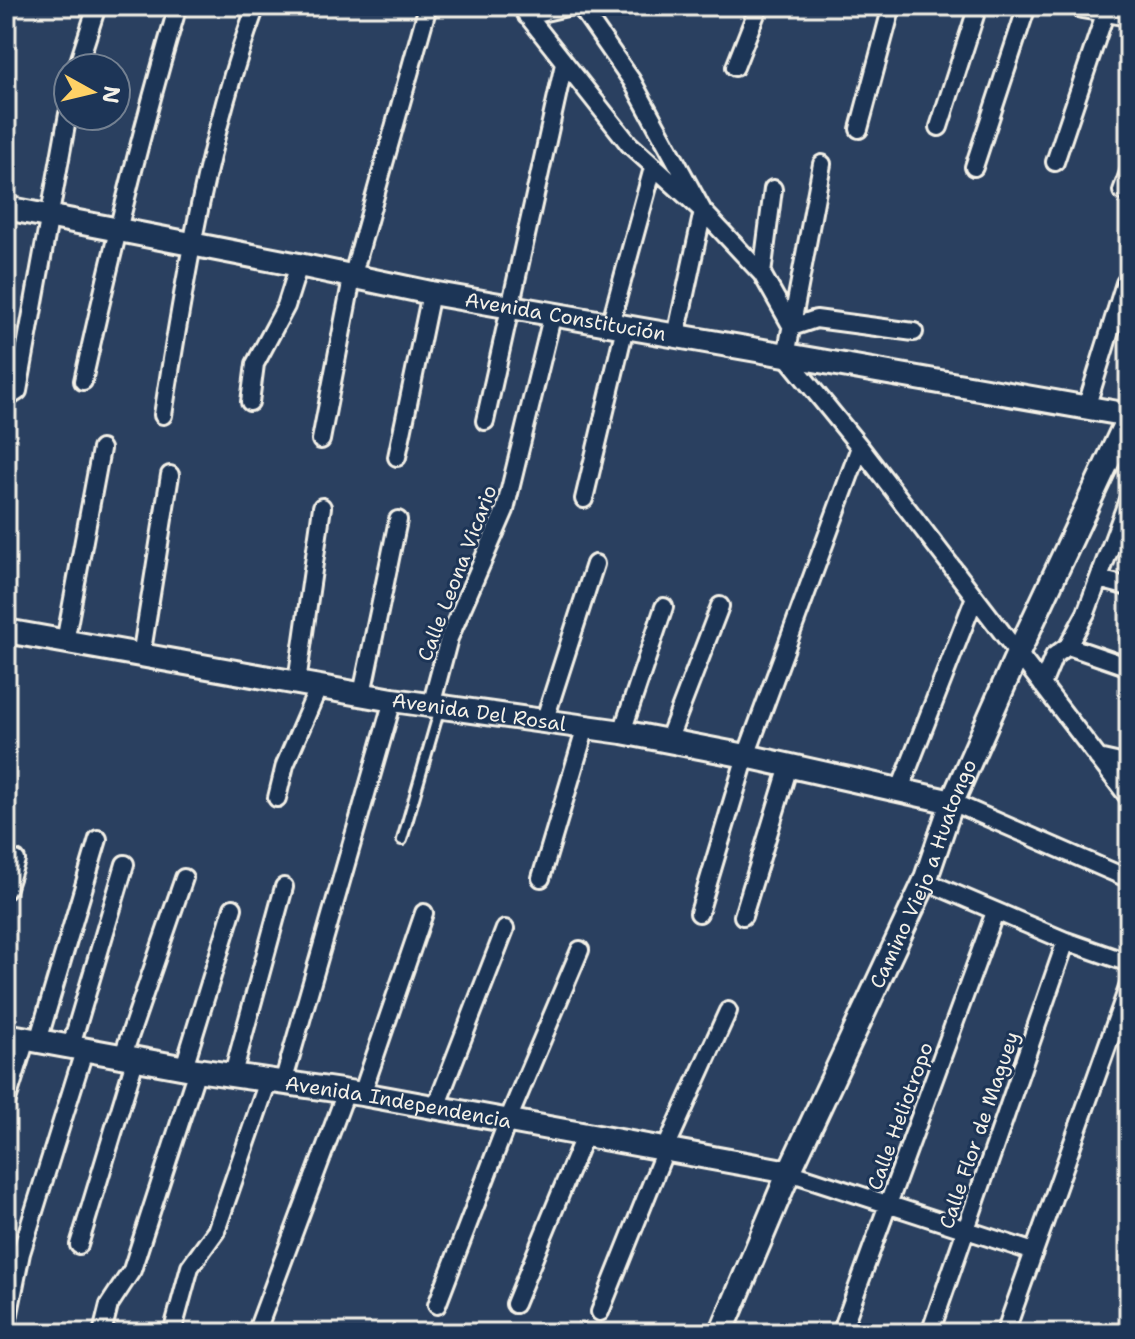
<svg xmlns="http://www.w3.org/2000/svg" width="1135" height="1339" viewBox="0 0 1135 1339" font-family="'Shantell Sans',sans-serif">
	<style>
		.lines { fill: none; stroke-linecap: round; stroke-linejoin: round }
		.service-casing { stroke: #f4f1e8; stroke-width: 14 }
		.minor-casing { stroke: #f4f1e8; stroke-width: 22 }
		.secondary-casing { stroke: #f4f1e8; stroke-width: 28 }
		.service { stroke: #1d3557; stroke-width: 8 }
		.minor { stroke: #1d3557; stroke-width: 16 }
		.secondary { stroke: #1d3557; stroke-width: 22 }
		.labels { text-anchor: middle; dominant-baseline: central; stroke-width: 6; stroke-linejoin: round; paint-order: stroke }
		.street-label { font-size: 20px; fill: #f4f1e8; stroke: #1d3557 }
	</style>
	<rect width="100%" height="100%" fill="#2a4060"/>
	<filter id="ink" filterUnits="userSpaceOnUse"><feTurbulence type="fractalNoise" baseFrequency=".0125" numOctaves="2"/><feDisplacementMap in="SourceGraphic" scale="16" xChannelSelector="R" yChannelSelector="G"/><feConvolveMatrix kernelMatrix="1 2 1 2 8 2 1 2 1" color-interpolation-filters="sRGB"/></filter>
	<g filter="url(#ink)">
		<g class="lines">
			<g class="service-casing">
				<path id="service" d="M402 840 440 708"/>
			</g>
			<g class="minor-casing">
				<path id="minor" d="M520 6 629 144 703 211 762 274
					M580 6 632 81 703 211 676 336
					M527 16 571 6
					M735 67 759 6
					M77 68 97 6
					M939 127 978 6
					M859 129 892 6
					M1055 162 1106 11
					M822 164 786 356 860 447 1129 798
					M974 167 1027 6
					M773 189 762 274 792 327 816 319 914 332
					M1122 191 1129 172
					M610 325 653 168
					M83 381C111 255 141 130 178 6
					M6 399 18 391 68 114
					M250 402 255 364 286 306 299 265
					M1086 408 1125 283
					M163 415C185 277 207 138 256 6
					M485 421 564 64
					M321 440 352 278 428 6
					M397 457 431 293
					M584 499 625 327
					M1099 579 1129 587
					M65 642 101 449
					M1068 646 1129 667
					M141 657 170 475
					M297 682 322 507
					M1042 685 1054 656 1068 646 1086 613 1129 497
					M362 694 398 520
					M431 706 449 638 505 510 553 313
					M544 722 595 564
					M622 732 664 607
					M668 741 720 606
					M1098 758 1129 765
					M900 789 975 597
					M277 798 285 765 319 686
					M952 802 1129 879
					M541 878 586 727
					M925 881 1066 941 1129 963
					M6 890 16 860
					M699 913 746 756 860 447
					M743 916 789 766
					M38 1041 98 839
					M71 1046 125 864
					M123 1055 184 878
					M184 1067 233 908
					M233 1074 284 887
					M283 1083 393 700
					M362 1094 424 913
					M6 1103 26 1039
					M436 1107 505 929
					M789 1172 1034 1252
					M79 1245 136 1057
					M515 1304 585 1134
					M437 1305 508 1120 580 950
					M600 1312 665 1150 728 1011
					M6 1328 21 1253 85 1048
					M102 1333 109 1305 132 1270 197 1070
					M172 1333 190 1267 216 1231 268 1081
					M256 1333 346 1092
					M841 1333 995 912
					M930 1333 1066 941
					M1005 1333 1129 985"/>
			</g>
			<g class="secondary-casing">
				<g id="secondary">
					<path d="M1082 6 1129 14"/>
					<path id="s1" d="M6 208 299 265 431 293 1129 415"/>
					<path id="s2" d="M6 631 393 700 622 732 746 756 952 802"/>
					<path id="s3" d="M6 1035 197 1070 362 1094 789 1172"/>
					<path id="s4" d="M721 1333 789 1172 925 881 952 802 1018 653 1129 416"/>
				</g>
			</g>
			<use href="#service" class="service"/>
			<use href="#minor" class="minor"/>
			<use href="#secondary" class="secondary"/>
		</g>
	</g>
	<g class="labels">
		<g class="street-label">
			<text stroke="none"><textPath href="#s1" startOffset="570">Avenida Constitución</textPath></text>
			<text transform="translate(457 573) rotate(-69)">Calle Leona Vicario</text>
			<text stroke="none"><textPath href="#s2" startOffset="480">Avenida Del Rosal</textPath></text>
			<text stroke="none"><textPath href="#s4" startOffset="502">Camino Viejo a Huatongo</textPath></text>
			<text stroke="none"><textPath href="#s3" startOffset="398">Avenida Independencia</textPath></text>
			<text transform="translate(900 1116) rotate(-70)">Calle Heliotropo</text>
			<text transform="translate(979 1130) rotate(-71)">Calle Flor de Maguey</text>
		</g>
	</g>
	<rect width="1135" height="1339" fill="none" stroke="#1d3557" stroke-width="32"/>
	<rect x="16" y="16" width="1103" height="1307" fill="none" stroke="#f4f1e8" stroke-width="3" filter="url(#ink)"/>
	<g transform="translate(92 92) rotate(98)"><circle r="38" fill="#1d3557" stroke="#738091" stroke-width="2"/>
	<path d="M0-6L14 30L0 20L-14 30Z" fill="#ffd166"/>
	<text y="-12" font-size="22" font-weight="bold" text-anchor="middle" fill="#f4f1e8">N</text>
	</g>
</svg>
